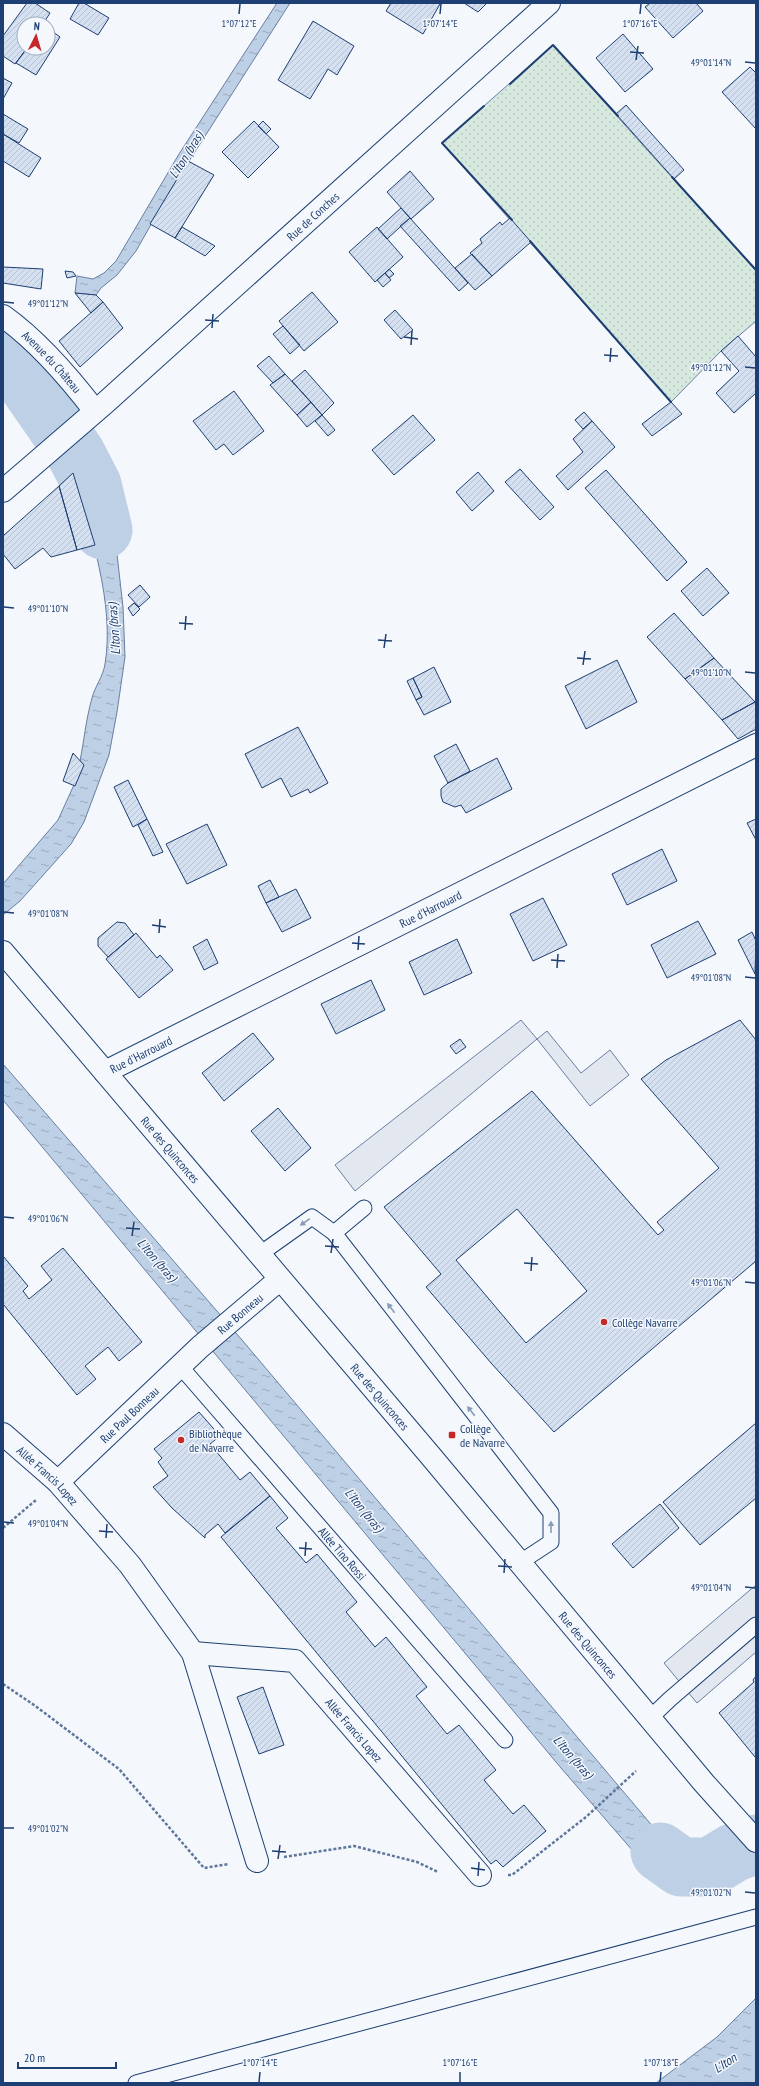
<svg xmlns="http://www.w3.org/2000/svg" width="759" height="2086" viewBox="0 0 759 2086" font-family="'PT Sans Narrow',sans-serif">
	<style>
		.grass { fill: url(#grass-dots); stroke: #687fa3 }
		.parking { fill: #e3e8f0; stroke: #687fa3 }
		.water { fill: url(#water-ripples); stroke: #687fa3 }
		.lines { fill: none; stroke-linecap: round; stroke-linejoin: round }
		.river { stroke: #bed0e5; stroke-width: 59 }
		.building { fill: url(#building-hatch); stroke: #1d3f73; fill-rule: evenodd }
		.lane-casing { stroke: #1d3f73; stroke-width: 17 }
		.street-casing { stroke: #1d3f73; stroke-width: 24 }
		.secondary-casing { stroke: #1d3f73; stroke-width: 24 }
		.primary-casing { stroke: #1d3f73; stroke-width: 24 }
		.path { stroke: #5e769c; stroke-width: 2.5; stroke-dasharray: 3 2; stroke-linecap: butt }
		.lane { stroke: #f4f7fb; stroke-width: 15 }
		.street { stroke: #f4f7fb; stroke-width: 22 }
		.secondary { stroke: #f4f7fb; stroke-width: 22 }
		.primary { stroke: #f4f7fb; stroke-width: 22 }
		.wall { stroke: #1d3f73; stroke-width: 2 }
		.oneway { fill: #889bb7 }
		.ticks { fill: none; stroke: #1d3f73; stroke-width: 1.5 }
		.poi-dot { fill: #c62828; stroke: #f4f7fb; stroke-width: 1.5 }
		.labels { text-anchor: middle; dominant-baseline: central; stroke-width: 3; stroke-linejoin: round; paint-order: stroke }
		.street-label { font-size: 12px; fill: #1d3f73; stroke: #f4f7fb }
		.poi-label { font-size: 12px; fill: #1d3f73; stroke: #f4f7fb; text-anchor: start }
		.water-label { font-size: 13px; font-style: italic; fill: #1d3f73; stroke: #f4f7fb }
		.ticks-label { font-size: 10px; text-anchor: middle; fill: #1d3f73; stroke: #f4f7fb; stroke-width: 3; stroke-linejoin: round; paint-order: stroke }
	</style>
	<defs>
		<pattern id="grass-dots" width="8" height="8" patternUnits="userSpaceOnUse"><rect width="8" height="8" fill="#d7e8df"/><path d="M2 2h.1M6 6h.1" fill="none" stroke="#b8c8c3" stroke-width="1.8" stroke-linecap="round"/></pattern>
		<pattern id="water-ripples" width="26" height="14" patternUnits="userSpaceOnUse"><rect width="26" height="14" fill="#bed0e5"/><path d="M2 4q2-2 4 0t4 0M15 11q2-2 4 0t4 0" fill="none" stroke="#9aaabe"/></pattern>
		<pattern id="building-hatch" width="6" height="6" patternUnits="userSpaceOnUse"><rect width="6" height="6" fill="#d5e0f0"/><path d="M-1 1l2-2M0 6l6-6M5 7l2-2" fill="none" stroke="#b6c1d1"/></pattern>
	</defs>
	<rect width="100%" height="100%" fill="#f4f7fb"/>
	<path class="grass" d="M553 45 756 271V321L721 351 671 402 442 143Z"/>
	<path class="parking" d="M521 1020 537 1039 547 1031 581 1073 610 1050 629 1075 590 1106 537 1039 355 1191 335 1165Z
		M756 1585V1652L697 1703 664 1663Z"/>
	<path class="water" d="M277 3H290L170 191 136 251 117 275 101 288 96 295 75 293 77 276 93 279 104 273 116 261 179 154Z
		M3 341 26 362 55 405 38 419 3 374Z
		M89 442 93 453 90 457 114 528 123 607 125 657 117 712 109 755 84 822 71 844 20 901 3 915V884L58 820 83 765 80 761C84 741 86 719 92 698 95 686 103 677 105 664 115 604 90 530 73 473L66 463Z
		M3 1064 242 1340 665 1841 703 1849 719 1840 744 1864 717 1885 673 1890 665 1888 561 1768 3 1100Z
		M756 1998V2083H656L717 2037Z"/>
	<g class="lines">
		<path class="river" d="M3 355 9 360 24 379 76 454 92 485 103 530
			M660 1852 681 1867H710L733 1853 756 1844"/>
	</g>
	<path class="building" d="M27 3H35L50 13 43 24H24V48H27L15 64 3 56V36Z
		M79 3H84L109 18 98 35 70 19Z
		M391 3H438L440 4 423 34 386 11Z
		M464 3H487L478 12Z
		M650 3H696L703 11 673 38 645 7Z
		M313 21 354 46 337 75 328 69 310 99 278 80Z
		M48 28 60 37 36 75 16 63 27 48H48Z
		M623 34 653 69 625 92 596 58Z
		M750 67 756 73V129L722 92Z
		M3 78 12 83 3 99Z
		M626 105 684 170 674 179 616 114Z
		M3 114 28 129 19 143 3 134Z
		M254 121 279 147 248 178 222 152Z
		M263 121 271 129 266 134 258 126Z
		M3 134 41 158 29 177 3 161Z
		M188 161 214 175 175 238 150 224Z
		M410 171 434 199 411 219 387 192Z
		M401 208 410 218 387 239 378 229Z
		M410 218 468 283 459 291 400 226Z
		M510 218 531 242 492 276 470 253 482 243 480 239 500 222 502 225Z
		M182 227 215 246 205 256 175 238Z
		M377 227 403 257 375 282 349 252Z
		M472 254 492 276 475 290 455 268Z
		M3 267 43 269 41 289 3 283Z
		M389 269 394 274 389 278 385 273Z
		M65 271 73 272 76 276 67 278Z
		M385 273 391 280 383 287 377 280Z
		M312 292 338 322 304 351 279 321Z
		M75 293 96 295 103 302 91 313Z
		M103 302 123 328 80 367 59 341Z
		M395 310 413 330 401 339 384 320Z
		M283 326 300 345 290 354 273 334Z
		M738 336 756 357V393L734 413 716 393 739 371 721 351Z
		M269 356 285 374 273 383 257 366Z
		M305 370 334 403 322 415 292 381Z
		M285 374 311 402 297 415 270 385Z
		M234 391 264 431 233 455 224 444 216 450 193 421Z
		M311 402 322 415 307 427 297 415Z
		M671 402 682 414 652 436 642 424Z
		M584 412 592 421 583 429 575 420Z
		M322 415 335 430 328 436 315 421Z
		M413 415 435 440 394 475 372 450Z
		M592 421 615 447 568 490 556 476 583 452 573 439Z
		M520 469 554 507 540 520 505 482Z
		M606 470 687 562 667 581 585 488Z
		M478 472 494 491 472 511 456 492Z
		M73 473 95 545 77 550 59 486Z
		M59 486 77 550 51 557 43 548 15 569 3 554V536Z
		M707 568 729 593 703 616 681 591Z
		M140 585 150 597 139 607 128 595Z
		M134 603 140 609 133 616 128 608Z
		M674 613 714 658 685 679 647 637Z
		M714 658 755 702 722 720 685 679Z
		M617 660 637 702 586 729 565 686Z
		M434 667 451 702 424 715 416 700 422 697 413 678Z
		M413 678 422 697 416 700 407 681Z
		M755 702H756V729L738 739 722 720Z
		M298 727 328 783 310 793 308 789 291 797 281 778 262 788 245 754Z
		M456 744 470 771 448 783 434 756Z
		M73 753 84 765 75 786 63 781Z
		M497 758 512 789 466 813 461 805 455 807 443 802 441 796V789L448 783Z
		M128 780 147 819 133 827 114 787Z
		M147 819 163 852 153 856 138 825Z
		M756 819V840L747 823Z
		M207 824 227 865 187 884 166 844Z
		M662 849 677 881 627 905 612 874Z
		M270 880 279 897 266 903 258 886Z
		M296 889 311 918 282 932 266 903Z
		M543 898 567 945 533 961 510 914Z
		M698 921 716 954 667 978 651 945Z
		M117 922 125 923 134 935 108 957 98 946V938Z
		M752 932 756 941 755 974 738 940Z
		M136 933 157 958 160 955 173 970 139 998 106 959Z
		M207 939 218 963 204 970 193 947Z
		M457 939 472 973 424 995 409 962Z
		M371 980 385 1010 336 1034 321 1004Z
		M740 1020 756 1040V1261L554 1432 491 1363 426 1287 441 1274 384 1207 532 1091 658 1235 664 1230 657 1222 719 1168 641 1079 666 1060ZM517 1209 587 1291 526 1343 456 1260Z
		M253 1033 274 1059 224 1101 202 1073Z
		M460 1039 466 1047 456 1054 450 1046Z
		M278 1108 311 1148 285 1171 251 1131Z
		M63 1248 142 1342 119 1361 108 1347 85 1366 96 1379 77 1395 3 1304V1256L28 1286 23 1291 29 1299 52 1280 41 1266Z
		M199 1412 220 1436 210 1444 240 1480 250 1472 270 1496 225 1533 218 1524 205 1535V1538L172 1508 153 1487 168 1476 158 1462 162 1458 154 1449Z
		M756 1423V1498L700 1545 663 1502Z
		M270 1496 288 1518 276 1528 306 1563 317 1554 357 1602 346 1612 375 1647 386 1637 427 1687 416 1696 447 1734 459 1725 496 1770 484 1780 513 1814 524 1805 546 1831 503 1867 496 1860 491 1864 221 1537Z
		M660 1504 679 1528 633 1568 612 1544Z
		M756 1676V1757H755L719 1713 754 1682 753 1680Z
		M263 1687 284 1745 259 1754 237 1697Z"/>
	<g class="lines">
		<g class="lane-casing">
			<g id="lane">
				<path d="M334 1233 364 1208"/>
				<path d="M260 1254 312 1217 334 1233 551 1513V1542L519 1563"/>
				<path id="s1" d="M180 1366 505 1740"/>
				<path d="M649 1719 670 1699 756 1625"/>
				<path d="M136 2083 756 1917"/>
			</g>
		</g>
		<g class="street-casing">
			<g id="street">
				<path id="s2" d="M3 316C38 341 69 377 95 411"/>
				<path id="s3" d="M105 1072 756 745"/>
				<path id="s4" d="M3 1434 58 1482 130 1565 193 1653 257 1861"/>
				<path id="s5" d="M58 1482 200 1347 279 1280"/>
				<path id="s6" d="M193 1653 295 1661 480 1875"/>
			</g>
		</g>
		<g class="secondary-casing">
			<g id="secondary">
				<path id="s7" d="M3 952 429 1454 704 1783 756 1841"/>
			</g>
		</g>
		<g class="primary-casing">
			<g id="primary">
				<path id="s8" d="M3 491 105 403 549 3"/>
			</g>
		</g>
		<path class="path" d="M3 1528 36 1500
			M3 1684 34 1705 119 1769 204 1868 229 1864
			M284 1857 354 1846 417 1862 438 1872
			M508 1875H512L586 1817 636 1771"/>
		<use href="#lane" class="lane"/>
		<use href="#street" class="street"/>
		<use href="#secondary" class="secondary"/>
		<use href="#primary" class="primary"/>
		<path class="wall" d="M510 84 553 45 618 116
			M484 106 442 143 512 220
			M672 177 756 270
			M530 241 671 402"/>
	</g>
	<defs><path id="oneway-solid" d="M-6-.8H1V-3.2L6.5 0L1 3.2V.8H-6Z"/></defs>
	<g class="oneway">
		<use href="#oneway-solid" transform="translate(305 1222) rotate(145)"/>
		<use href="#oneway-solid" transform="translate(391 1308) rotate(-127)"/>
		<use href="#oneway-solid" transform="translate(471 1411) rotate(-128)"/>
		<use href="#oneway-solid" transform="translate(551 1527) rotate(-90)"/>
	</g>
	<path class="ticks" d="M239 14 240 4M440 14 441 4M640 14 641 4M630 52 644 53M636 60 638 46M745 62 755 63M4 302 14 303M205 320 219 321M212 328 213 314M404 337 418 339M411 345 412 331M604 355 618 356M610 362 611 348M745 367 755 368M4 607 14 608M179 623 193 624M185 630 186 616M378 640 392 641M384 648 386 634M577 658 591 659M583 665 585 651M745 672 755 673M4 912 14 913M152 925 166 927M159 933 160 919M352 943 365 944M358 950 359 936M551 960 565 961M557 968 558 954M745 977 755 978M4 1217 14 1218M126 1228 140 1229M132 1236 134 1222M325 1246 339 1247M331 1253 333 1239M524 1263 538 1264M531 1271 532 1257M745 1282 755 1283M4 1522 14 1523M99 1531 113 1532M106 1538 107 1524M299 1548 312 1549M305 1556 306 1542M498 1566 512 1567M504 1573 505 1559M745 1587 755 1588M4 1828H14M272 1851 286 1852M278 1859 280 1845M471 1868 485 1870M478 1876 479 1862M745 1892 755 1893M259 2082 260 2072M460 2082V2072M660 2082 661 2072"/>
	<g class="poi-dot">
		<circle cx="604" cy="1322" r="4"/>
		<rect x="448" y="1431" width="8" height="8" rx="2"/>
		<circle cx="181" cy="1440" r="4"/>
	</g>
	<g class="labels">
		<g class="street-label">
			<text stroke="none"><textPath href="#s8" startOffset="414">Rue de Conches</textPath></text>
			<text stroke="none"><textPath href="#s2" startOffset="67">Avenue du Château</textPath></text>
			<text stroke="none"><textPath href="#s3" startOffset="364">Rue d'Harrouard</textPath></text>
			<text stroke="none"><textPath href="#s3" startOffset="40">Rue d'Harrouard</textPath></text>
			<text stroke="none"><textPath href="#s7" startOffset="259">Rue des Quinconces</textPath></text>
			<text stroke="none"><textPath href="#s5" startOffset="248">Rue Bonneau</textPath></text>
			<text stroke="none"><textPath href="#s7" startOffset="583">Rue des Quinconces</textPath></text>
			<text stroke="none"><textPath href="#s5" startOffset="98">Rue Paul Bonneau</textPath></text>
			<text stroke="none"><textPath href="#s4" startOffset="61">Allée Francis Lopez</textPath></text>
			<text stroke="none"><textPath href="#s1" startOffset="248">Allée Tino Rossi</textPath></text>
			<text stroke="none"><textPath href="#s7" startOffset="907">Rue des Quinconces</textPath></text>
			<text stroke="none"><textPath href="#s6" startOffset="193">Allée Francis Lopez</textPath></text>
		</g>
		<g class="poi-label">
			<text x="612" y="1322">Collège Navarre</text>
			<text x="460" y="1428">Collège<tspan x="460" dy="14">de Navarre</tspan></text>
			<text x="189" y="1433">Bibliothèque<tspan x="189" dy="14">de Navarre</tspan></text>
		</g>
		<g class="water-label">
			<text transform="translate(186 155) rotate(-58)">L'Iton (bras)</text>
			<text transform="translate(114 629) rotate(-94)">L'Iton (bras)</text>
			<text transform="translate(157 1260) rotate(49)">L'Iton (bras)</text>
			<text transform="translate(364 1510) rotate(51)">L'Iton (bras)</text>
			<text transform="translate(573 1757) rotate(49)">L'Iton (bras)</text>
			<text transform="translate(725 2063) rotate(-33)">L'Iton</text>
		</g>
	</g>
	<g class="ticks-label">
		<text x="239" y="27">1°07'12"E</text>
		<text x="440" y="27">1°07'14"E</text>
		<text x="640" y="27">1°07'16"E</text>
		<text x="711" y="66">49°01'14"N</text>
		<text x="48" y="307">49°01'12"N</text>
		<text x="711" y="371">49°01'12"N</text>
		<text x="48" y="612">49°01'10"N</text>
		<text x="711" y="676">49°01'10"N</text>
		<text x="48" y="917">49°01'08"N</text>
		<text x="711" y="981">49°01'08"N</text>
		<text x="48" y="1222">49°01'06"N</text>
		<text x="711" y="1286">49°01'06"N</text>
		<text x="48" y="1527">49°01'04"N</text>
		<text x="711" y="1591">49°01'04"N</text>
		<text x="48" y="1832">49°01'02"N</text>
		<text x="711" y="1896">49°01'02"N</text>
		<text x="260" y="2066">1°07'14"E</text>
		<text x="460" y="2066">1°07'16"E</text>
		<text x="661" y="2066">1°07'18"E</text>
	</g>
	<rect width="759" height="2086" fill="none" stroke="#1d3f73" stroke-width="8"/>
	<g transform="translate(36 36) rotate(5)"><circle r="19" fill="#f4f7fb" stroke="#9eadc5"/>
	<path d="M0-3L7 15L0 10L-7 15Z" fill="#c62828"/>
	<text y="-6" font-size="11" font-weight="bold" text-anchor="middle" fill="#1d3f73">N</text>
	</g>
	<path d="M18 2062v6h98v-6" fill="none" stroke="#1d3f73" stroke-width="2"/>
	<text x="24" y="2062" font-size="12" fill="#1d3f73" stroke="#f4f7fb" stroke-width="3" paint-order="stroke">20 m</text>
</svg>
